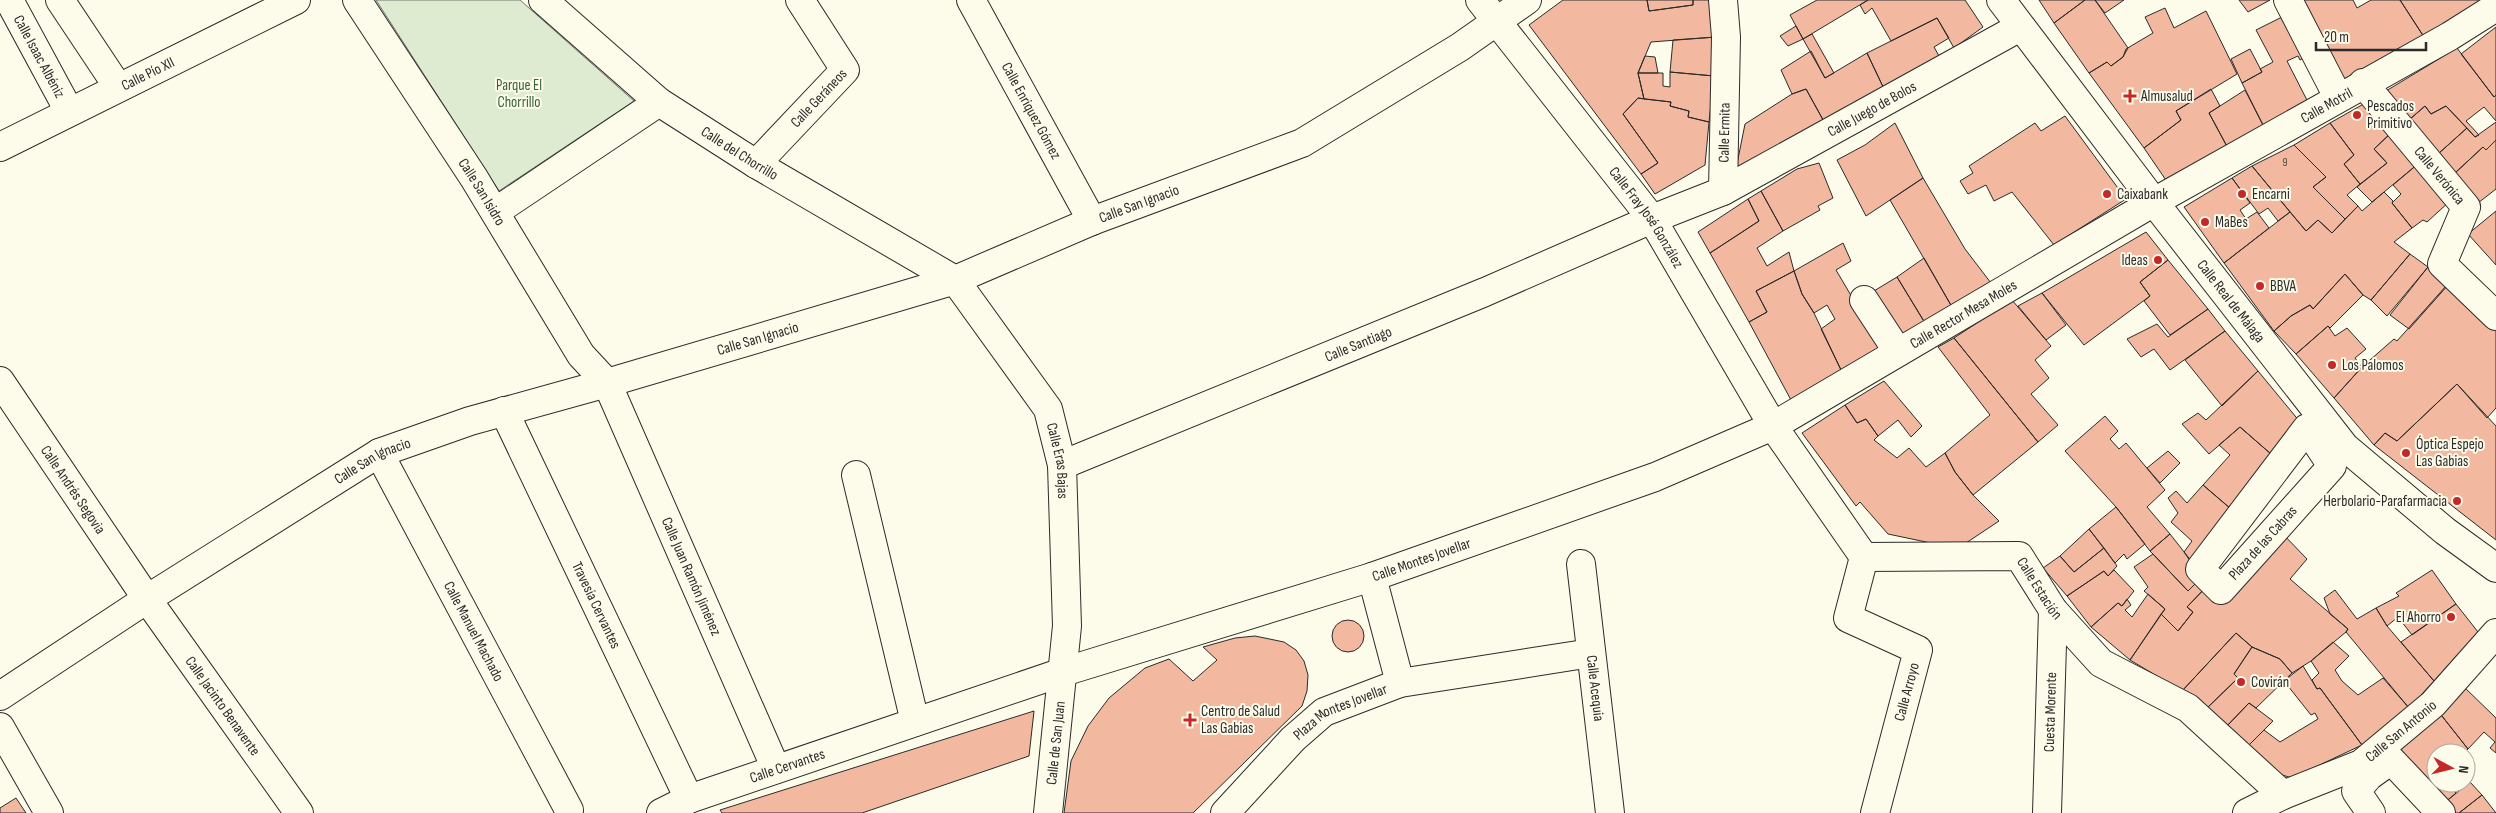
<svg xmlns="http://www.w3.org/2000/svg" width="2496" height="813" viewBox="0 0 2496 813" font-family="'Sofia Sans Condensed',sans-serif">
	<style>
		.green { fill: #deebd1; stroke: #74746e }
		.building { fill: #f2b8a0; stroke: #2b2b2b }
		.lines { fill: none; stroke-linecap: round; stroke-linejoin: round }
		.minor-casing { stroke: #2b2b2b; stroke-width: 30 }
		.major-casing { stroke: #2b2b2b; stroke-width: 30 }
		.minor { stroke: #fdfbea; stroke-width: 28 }
		.major { stroke: #fdfbea; stroke-width: 28 }
		.poi-dot { fill: #c62828; stroke: #fdfbea; stroke-width: 2 }
		.labels { text-anchor: middle; dominant-baseline: central; stroke-width: 4; stroke-linejoin: round; paint-order: stroke }
		.number-label { font-size: 12px; fill: #5d4e48 }
		.street-label { font-size: 15px; fill: #2b2b2b; stroke: #fdfbea }
		.park-label { font-size: 15px; fill: #34623c; stroke: #fdfbea }
		.poi-label { font-size: 15px; fill: #2b2b2b; stroke: #fdfbea; text-anchor: start }
	</style>
	<rect width="100%" height="100%" fill="#fdfbea"/>
	<path class="green" d="M376 0H520L634 101 499 191Z"/>
	<path class="building" d="M1563 0H1647L1649 11 1693 5V0H1712L1716 37 1651 42 1638 73 1644 99 1638 98 1623 114 1658 163 1641 174 1529 25Z
		M1647 0H1693V5L1649 11Z
		M1817 0H1868L1803 39 1790 15Z
		M1868 0H1965L1983 27 1954 48 1937 18 1891 41 1872 8 1865 14 1860 5Z
		M2039 0H2085L2054 23Z
		M2085 0H2095L2128 48 2123 57 2111 66 2107 62 2089 73 2054 23Z
		M2095 0H2124L2105 13Z
		M2239 0H2270L2248 12Z
		M2298 0H2353L2357 8 2371 0H2400L2424 37 2343 80Z
		M2400 0H2480L2482 4 2424 37Z
		M2165 8 2174 28 2206 11 2237 74 2176 111 2181 120 2144 148 2089 73 2107 62 2111 66 2123 57 2126 49 2153 33 2145 17Z
		M2292 12 2312 53 2300 60 2298 56 2287 61 2310 106 2265 129 2242 83 2262 72 2260 69 2273 62 2256 30Z
		M1937 18 1949 38 1934 47 1939 56 1885 91 1867 53Z
		M1796 26 1803 39 1788 46 1780 36Z
		M2496 27V95L2494 97 2461 54Z
		M1812 34 1834 73 1825 78 1803 39Z
		M1716 37 1714 76 1670 72 1673 40Z
		M2457 48 2494 97 2496 95V121L2484 107 2466 121 2479 135 2475 137 2446 106 2431 114 2425 106 2409 120 2386 91Z
		M2250 49 2262 72 2242 83 2231 59Z
		M1811 51 1825 78 1867 53 1885 91 1827 127 1806 89 1792 94 1781 70Z
		M1645 56 1655 57 1658 73H1638Z
		M1670 72 1714 76 1709 122 1688 117 1689 111 1670 106 1671 102 1644 99 1638 73H1663V86L1670 87Z
		M1806 89 1827 127 1743 174 1737 164 1745 124 1792 94Z
		M2211 89 2220 106 2209 113 2230 152 2170 186 2144 148 2181 120 2176 111Z
		M2245 90 2265 129 2230 152 2209 113Z
		M1638 98 1671 102 1670 106 1689 111 1688 117 1709 122 1705 165 1655 194 1641 174 1658 163 1623 114Z
		M2367 102 2392 132 2374 149 2387 163 2360 184 2344 164 2354 155 2330 123Z
		M2425 106 2431 114 2446 106 2467 128 2438 154 2409 120Z
		M2065 116 2126 199 2054 245 2012 192 1994 201 1986 185 1968 194 1960 181 1973 173 1969 166 2035 123 2041 131Z
		M2496 122V140L2486 150 2483 147 2455 173 2438 154 2467 128 2475 137Z
		M1895 123 1923 178 1866 216 1837 160 1865 145Z
		M2330 123 2354 155 2344 164 2360 184 2347 195 2358 206 2345 219 2313 187 2326 177 2294 145Z
		M2392 132 2419 163 2372 202 2357 187 2387 163 2374 149Z
		M2496 140V189L2478 203 2455 173 2483 147 2486 150Z
		M2294 145 2326 177 2313 187 2345 219 2332 233 2318 220 2306 231 2252 166Z
		M1819 163 1833 198 1818 206 1820 210 1783 231 1761 191 1797 169Z
		M2419 163 2450 201 2427 222 2423 220 2412 228 2392 203 2401 194 2393 185Z
		M2252 166 2290 212 2278 221 2268 208 2259 214 2232 178Z
		M1923 178 1965 249 1991 283 1952 307 1890 200Z
		M2232 178 2250 203 2240 210 2246 219 2257 212 2269 228 2224 263 2184 207Z
		M1761 191 1783 231 1757 248 1767 266 1789 252 1794 271 1756 291 1767 312 1749 322 1710 253 1759 221 1748 199Z
		M2384 192 2393 201 2392 203 2412 228 2394 242 2410 254 2371 300 2363 295 2345 274 2313 309 2310 305 2291 316 2274 331 2224 263 2290 212 2306 231 2318 220 2332 233 2358 206 2362 211Z
		M1748 199 1759 221 1710 253 1698 232Z
		M2496 211V265L2468 234Z
		M2146 232 2168 260 2140 282 2150 296 2084 345 2042 293Z
		M1843 243 1851 261 1836 270 1882 348 1842 372 1821 329 1835 319 1827 305 1814 313 1802 294 1794 271Z
		M2410 254 2428 267 2387 316 2371 300Z
		M1924 258 1952 307 1925 323 1897 277Z
		M2168 260 2208 309 2170 335 2144 301 2150 296 2140 282Z
		M2428 267 2449 284 2409 329 2390 315Z
		M1794 271 1802 294 1814 313 1842 372 1791 400 1749 322 1767 312 1756 291Z
		M2345 274 2363 295 2330 328 2328 326 2296 354 2274 331 2291 316 2310 305 2313 309Z
		M1897 277 1925 323 1897 339 1869 294Z
		M2446 286 2496 330V408L2487 418 2457 384 2397 441 2385 433 2374 445 2334 398 2362 367 2394 339 2397 341Z
		M2042 293 2066 325 2046 340 2018 306Z
		M2012 300 2051 346 2035 360 2049 378 2031 394 2058 425 2038 442 1954 338Z
		M2208 309 2225 331 2170 370 2154 349 2141 357 2127 339 2157 324 2168 337Z
		M2328 326 2335 336 2347 328 2366 349 2355 358 2362 367 2334 398 2296 354Z
		M2225 331 2258 371 2222 406 2185 360Z
		M1954 338 2038 442 1973 495 1955 472 1945 453 1990 415 1938 347Z
		M2258 371 2305 428 2279 461 2240 427 2209 454 2182 424 2198 413 2206 420Z
		M1884 381 1922 426 1911 437 1898 420 1878 436 1866 419 1857 423 1845 405Z
		M2457 384 2496 426V540L2374 445 2385 433 2397 441Z
		M1845 405 1857 423 1866 419 1878 436 1874 440 1897 458 1909 448 1926 467 1945 453 1955 472 1973 495 1999 521 1963 545 1950 547 1888 534 1860 502 1856 506 1802 433Z
		M2105 416 2118 431 2110 439 2119 449 2126 443 2165 490 2147 507 2170 534 2150 551 2116 507 2065 451Z
		M2240 427 2279 461 2238 515 2203 485 2230 455 2219 445Z
		M2168 451 2180 463 2160 483 2147 468Z
		M2203 485 2238 515 2197 571 2184 552 2192 541 2171 522 2178 513 2168 498 2176 491 2187 503Z
		M2116 507 2145 544 2127 559 2124 554 2115 563 2089 529Z
		M2089 529 2104 548 2074 572 2060 556Z
		M2278 529 2307 559 2290 579 2348 629 2346 632 2311 661 2292 673 2280 659 2252 647 2236 633 2182 691 2130 660 2161 614 2178 631 2193 612 2187 607 2210 583Z
		M2170 534 2203 576 2188 591 2150 551Z
		M2104 548 2117 566 2108 576 2104 571 2067 596 2043 568 2060 556 2074 572Z
		M2153 554 2188 591 2203 576 2210 583 2187 607 2193 612 2178 631 2161 614 2165 609 2144 591 2148 587 2134 567Z
		M2114 570 2134 591 2122 606 2118 603 2091 627 2067 596 2104 571 2108 576Z
		M2432 570 2456 604 2412 635 2398 617 2387 626 2376 608 2399 596 2396 593Z
		M2335 590 2357 619 2376 608 2387 626 2434 681 2409 708 2346 632 2348 629 2330 614 2324 598Z
		M2148 594 2165 609 2130 660 2091 627 2118 603 2122 606 2127 599 2131 605 2125 610 2132 617Z
		M2456 604 2478 632 2434 681 2401 642Z
		M1332 636a16 16 0 1 1 32 0a16 16 0 1 1-32 0Z
		M2236 633 2252 647 2234 674 2238 678 2205 710 2182 691Z
		M1255 636 1284 642 1296 650 1304 661 1308 675 1307 691 1302 706 1193 813H1064L1071 761 1088 726 1109 698 1145 668 1169 659 1193 681 1217 660 1203 647 1235 638Z
		M2333 642 2349 656 2335 670 2342 681 2358 695 2383 678 2409 708 2362 745 2320 688 2317 689 2312 680 2319 673 2311 661Z
		M2252 647 2280 659 2292 673 2256 708 2249 703 2225 728 2205 710 2238 678 2234 674Z
		M2303 666 2317 689 2320 688 2362 745 2292 778 2279 774 2248 746 2264 730 2280 742 2318 719 2315 713 2311 715 2284 681Z
		M2463 686 2496 718V753L2490 748 2495 742 2484 732 2468 749 2438 711Z
		M2249 703 2273 721 2248 746 2225 728Z
		M1034 711 1029 756 862 813H722L720 810Z
		M2438 711 2468 749 2463 753H2436V783H2446L2456 793 2438 808 2392 757Z
		M2470 782 2482 795 2459 813H2442L2438 808Z
		M2482 795 2496 813H2459Z
		M16 798 26 813H0V808Z"/>
	<g class="lines">
		<g class="minor-casing">
			<g id="minor">
				<path id="s1" d="M9 0 69 111"/>
				<path d="M60 0 118 87"/>
				<path id="s2" d="M357 0 474 178 581 355 607 383 776 769"/>
				<path id="s3" d="M543 0 659 102 756 164 955 280 1048 409 1062 465 1067 626 1048 813"/>
				<path id="s4" d="M971 0 1092 221"/>
				<path id="s5" d="M1480 0 1652 219 1773 426 1864 557 2019 556 2053 610 2101 663 2188 708 2283 795"/>
				<path d="M2288 0 2338 97"/>
				<path id="s6" d="M2363 83 2466 207 2442 264 2496 316"/>
				<path id="s7" d="M0 147 296 0"/>
				<path id="s8" d="M756 164 845 70 800 0"/>
				<path id="s9" d="M1723 191 2020 27"/>
				<path d="M495 212 659 102"/>
				<path d="M1864 300 1898 352"/>
				<path id="s10" d="M0 381 147 599 299 813"/>
				<path id="s11" d="M504 411 689 799"/>
				<path d="M2307 428 2332 466 2221 590 2200 569Z"/>
				<path id="s12" d="M379 453 569 810"/>
				<path id="s13" d="M1062 465 1485 292 1652 219 1723 191 1726 37 1723 0"/>
				<path d="M856 475 915 722"/>
				<path d="M1864 557 1848 618 1918 650 1875 813"/>
				<path id="s14" d="M1581 564 1610 813"/>
				<path d="M1372 577 1400 683"/>
				<path id="s15" d="M0 696 147 599 379 453 470 421 607 383 955 280 1092 221 1302 143 1460 47 1527 0"/>
				<path d="M0 727 49 813"/>
				<path id="s16" d="M661 813 689 799 1063 672 1372 577 1655 477 1773 426 2154 202 2450 36 2496 7"/>
				<path id="s17" d="M1225 813 1293 739 1324 712 1400 683 1591 653"/>
				<path id="s18" d="M2047 813 2053 610"/>
				<path id="s19" d="M2247 813 2283 795 2361 764 2433 704 2496 633"/>
				<path d="M2371 813 2356 791 2369 776 2391 760 2441 813"/>
			</g>
		</g>
		<g class="major-casing">
			<g id="major">
				<path id="s20" d="M2001 0 2154 202 2345 447 2445 531 2496 568"/>
			</g>
		</g>
		<use href="#minor" class="minor"/>
		<use href="#major" class="major"/>
	</g>
	<g class="poi-dot">
		<path d="M2127.5 88.5h5v5h5v5h-5v5h-5v-5h-5v-5h5z"/>
		<circle cx="2357" cy="115" r="5"/>
		<circle cx="2107" cy="194" r="5"/>
		<circle cx="2242" cy="194" r="5"/>
		<circle cx="2205" cy="222" r="5"/>
		<circle cx="2158" cy="260" r="5"/>
		<circle cx="2260" cy="286" r="5"/>
		<circle cx="2332" cy="365" r="5"/>
		<circle cx="2406" cy="453" r="5"/>
		<circle cx="2457" cy="501" r="5"/>
		<circle cx="2451" cy="617" r="5"/>
		<circle cx="2241" cy="682" r="5"/>
		<path d="M1187.5 712.5h5v5h5v5h-5v5h-5v-5h-5v-5h5z"/>
	</g>
	<g class="labels">
		<g class="number-label">
			<text x="2285" y="162">9</text>
		</g>
		<g class="street-label">
			<text stroke="none"><textPath href="#s1" startOffset="64">Calle Isaac Albéniz</textPath></text>
			<text stroke="none"><textPath href="#s7" startOffset="165">Calle Pío XII</textPath></text>
			<text stroke="none"><textPath href="#s8" startOffset="91">Calle Geráneos</textPath></text>
			<text stroke="none"><textPath href="#s16" startOffset="1818">Calle Motril</textPath></text>
			<text stroke="none"><textPath href="#s9" startOffset="170">Calle Juego de Bolos</textPath></text>
			<text stroke="none"><textPath href="#s4" startOffset="126">Calle Enriquez Gómez</textPath></text>
			<text stroke="none"><textPath href="#s13" startOffset="774">Calle Ermita</textPath></text>
			<text stroke="none"><textPath href="#s3" startOffset="250">Calle del Chorrillo</textPath></text>
			<text stroke="none"><textPath href="#s6" startOffset="120">Calle Verónica</textPath></text>
			<text stroke="none"><textPath href="#s2" startOffset="229">Calle San Isidro</textPath></text>
			<text stroke="none"><textPath href="#s15" startOffset="1251">Calle San Ignacio</textPath></text>
			<text stroke="none"><textPath href="#s5" startOffset="274">Calle Fray José González</textPath></text>
			<text stroke="none"><textPath href="#s20" startOffset="379">Calle Real de Málaga</textPath></text>
			<text stroke="none"><textPath href="#s16" startOffset="1399">Calle Rector Mesa Moles</textPath></text>
			<text stroke="none"><textPath href="#s15" startOffset="846">Calle San Ignacio</textPath></text>
			<text stroke="none"><textPath href="#s13" startOffset="320">Calle Santiago</textPath></text>
			<text stroke="none"><textPath href="#s15" startOffset="441">Calle San Ignacio</textPath></text>
			<text stroke="none"><textPath href="#s3" startOffset="712">Calle Eras Bajas</textPath></text>
			<text stroke="none"><textPath href="#s10" startOffset="131">Calle Andrés Segovia</textPath></text>
			<text transform="translate(2263 543) rotate(-48)">Plaza de las Cabras</text>
			<text stroke="none"><textPath href="#s16" startOffset="802">Calle Montes Jovellar</textPath></text>
			<text stroke="none"><textPath href="#s2" startOffset="669">Calle Juan Ramón Jiménez</textPath></text>
			<text stroke="none"><textPath href="#s5" startOffset="871">Calle Estación</textPath></text>
			<text stroke="none"><textPath href="#s11" startOffset="215">Travesía Cervantes</textPath></text>
			<text stroke="none"><textPath href="#s12" startOffset="202">Calle Manuel Machado</textPath></text>
			<text stroke="none"><textPath href="#s14" startOffset="125">Calle Acequia</textPath></text>
			<text transform="translate(1907 692) rotate(-75)">Calle Arroyo</text>
			<text stroke="none"><textPath href="#s10" startOffset="394">Calle Jacinto Benavente</textPath></text>
			<text stroke="none"><textPath href="#s18" startOffset="101">Cuesta Morente</textPath></text>
			<text stroke="none"><textPath href="#s17" startOffset="156">Plaza Montes Jovellar</textPath></text>
			<text stroke="none"><textPath href="#s19" startOffset="176">Calle San Antonio</textPath></text>
			<text transform="translate(1056 743) rotate(-84)">Calle de San Juan</text>
			<text stroke="none"><textPath href="#s16" startOffset="135">Calle Cervantes</textPath></text>
		</g>
		<g class="park-label">
			<text x="519" y="85">Parque El<tspan x="519" dy="17">Chorrillo</tspan></text>
		</g>
		<g class="poi-label">
			<text x="2141" y="96">Almusalud</text>
			<text x="2367" y="106">Pescados<tspan x="2367" dy="17">Primitivo</tspan></text>
			<text x="2117" y="194">Caixabank</text>
			<text x="2252" y="194">Encarni</text>
			<text x="2215" y="222">MaBes</text>
			<text x="2148" y="260" text-anchor="end">Ideas</text>
			<text x="2270" y="286">BBVA</text>
			<text x="2342" y="365">Los Palomos</text>
			<text x="2416" y="444">Óptica Espejo<tspan x="2416" dy="17">Las Gabias</tspan></text>
			<text x="2447" y="501" text-anchor="end">Herbolario-Parafarmacia</text>
			<text x="2441" y="617" text-anchor="end">El Ahorro</text>
			<text x="2251" y="682">Covirán</text>
			<text x="1201" y="711">Centro de Salud<tspan x="1201" dy="17">Las Gabias</tspan></text>
		</g>
	</g>
	<g transform="translate(2451 768) rotate(97)"><circle r="24" fill="#fdfbea" stroke="#a9a89e"/>
	<path d="M0-4L9 19L0 12L-9 19Z" fill="#c62828"/>
	<text y="-8" font-size="14" font-weight="bold" text-anchor="middle" fill="#2b2b2b">N</text>
	</g>
	<path d="M2316 42v8h110v-8" fill="none" stroke="#2b2b2b" stroke-width="2.5"/>
	<text x="2324" y="42" font-size="15" fill="#2b2b2b" stroke="#fdfbea" stroke-width="4" paint-order="stroke">20 m</text>
</svg>
